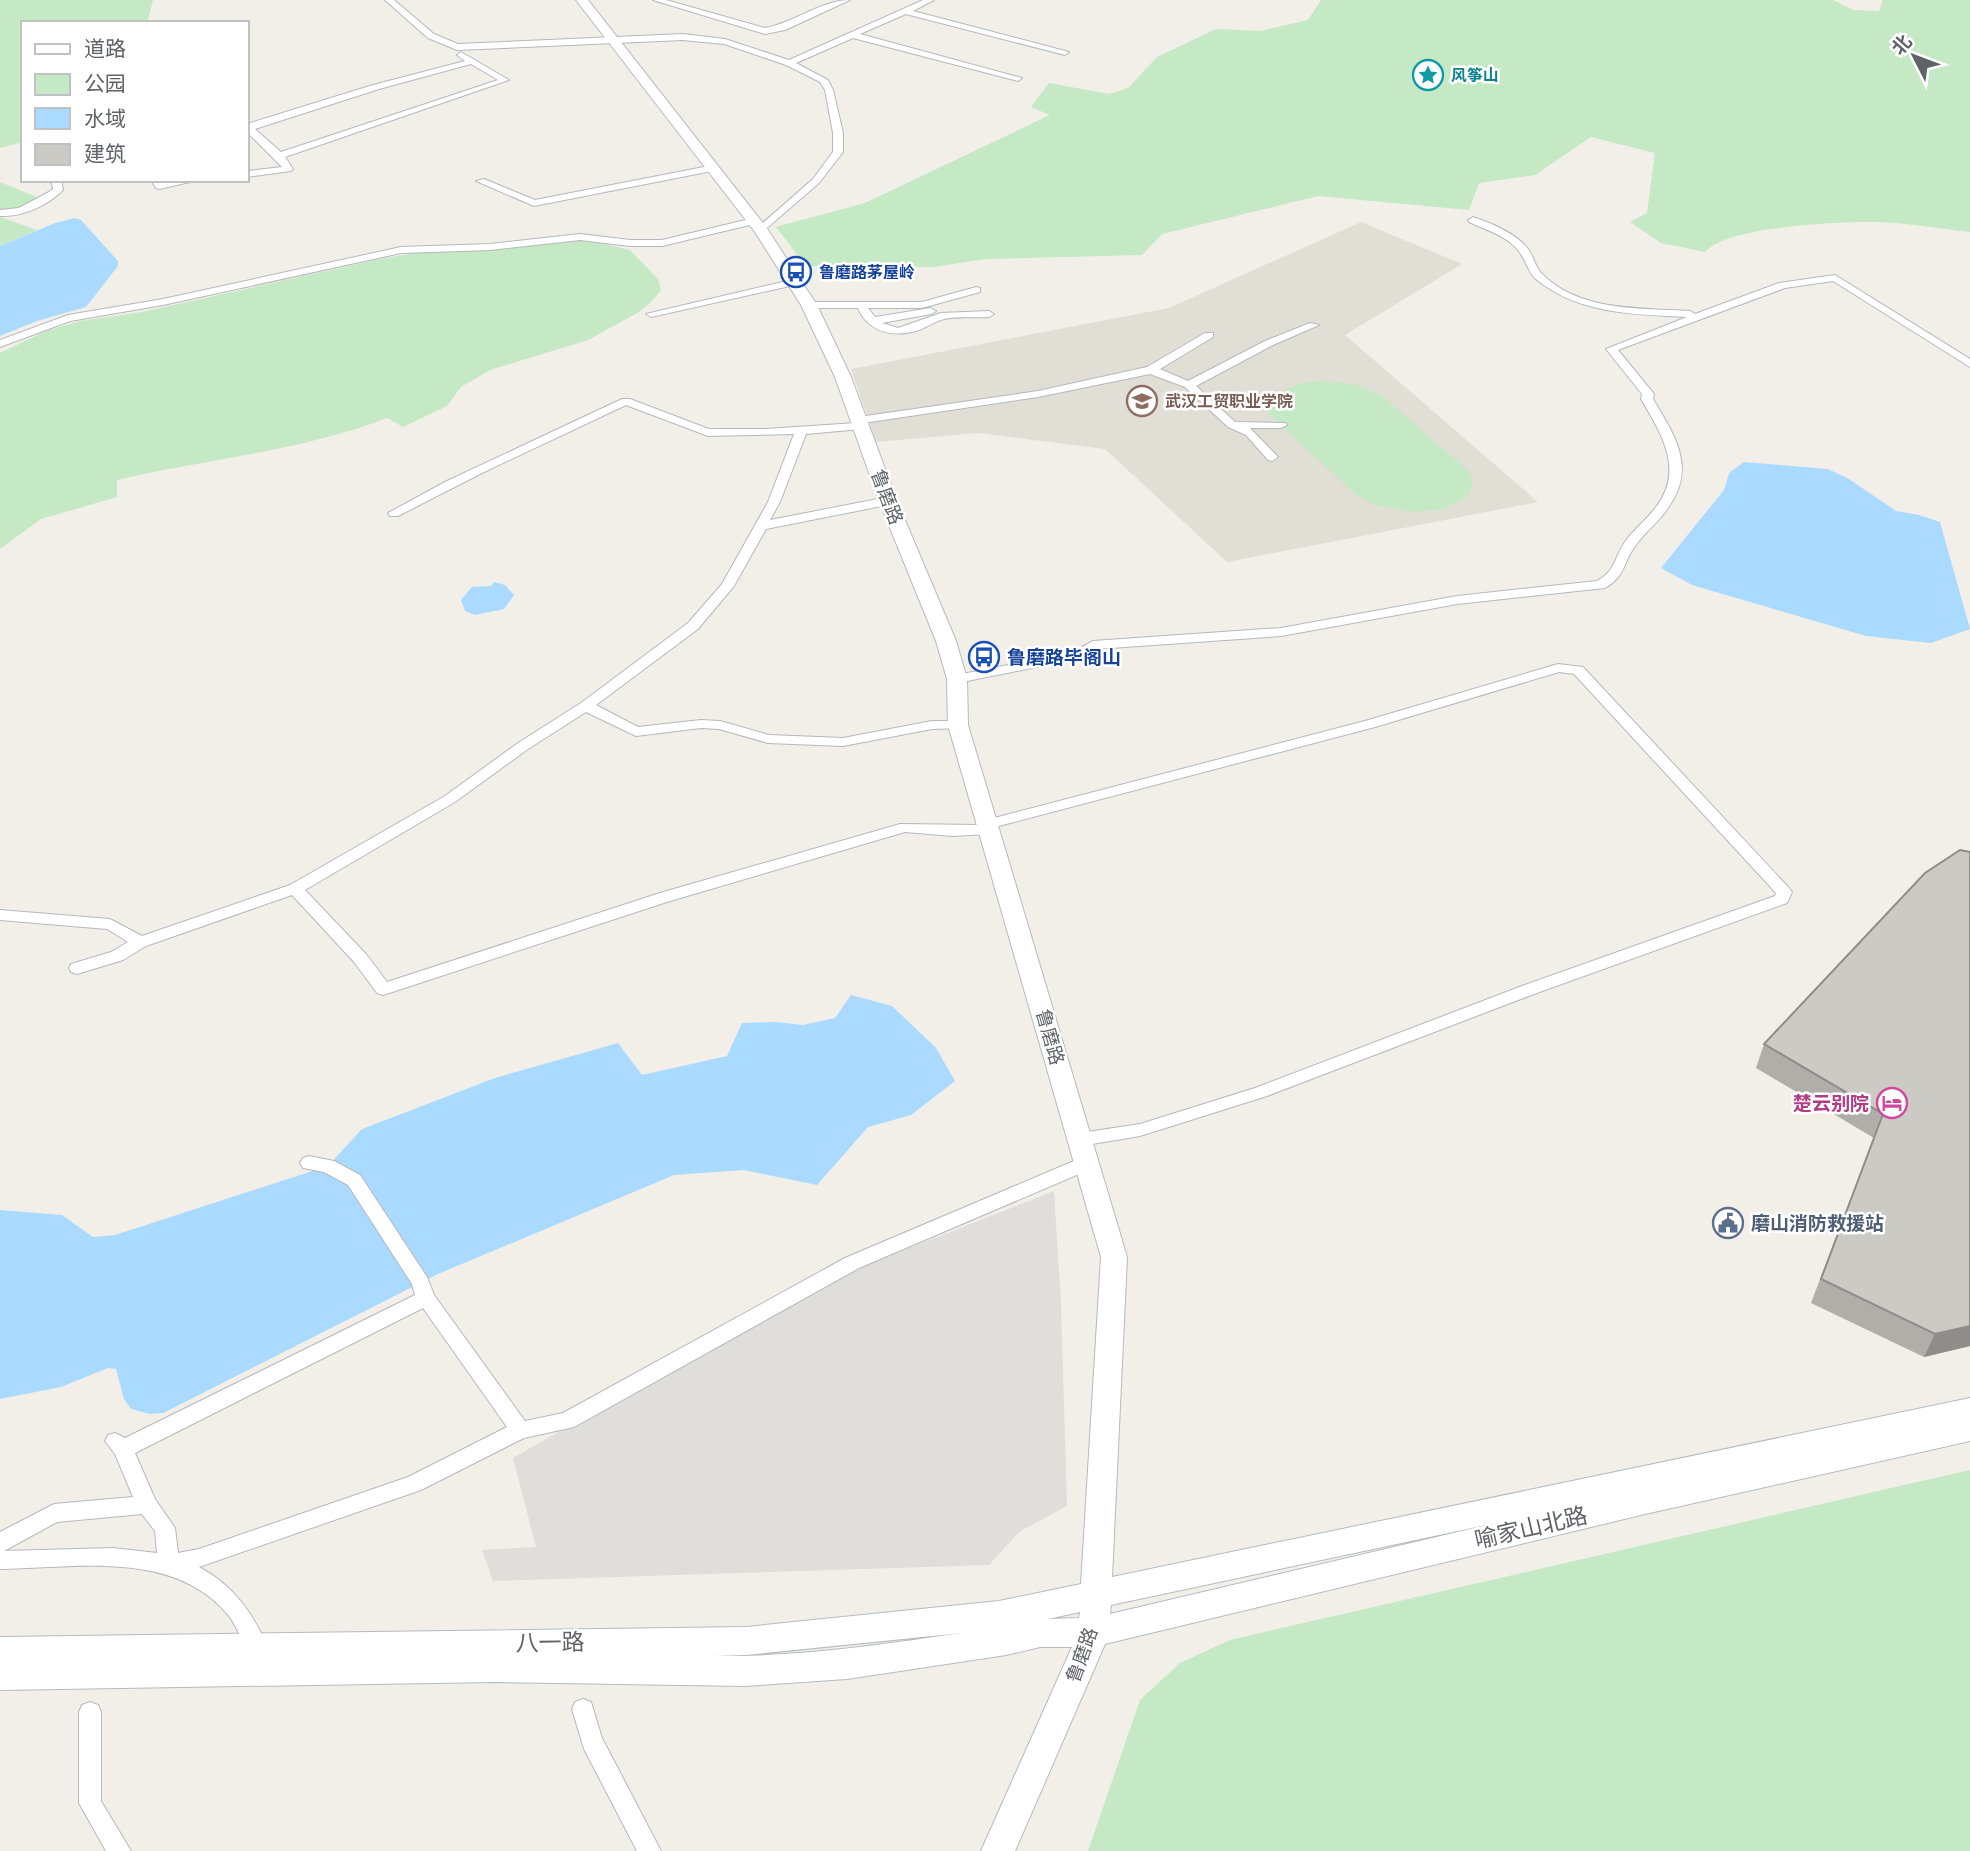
<svg xmlns="http://www.w3.org/2000/svg" width="1970" height="1851" viewBox="0 0 1970 1851" font-family="Roboto,'Noto Sans SC',sans-serif">
	<style>
		.industrial { fill: #e0deda }
		.education { fill: #e1ded6 }
		.green { fill: #c5e8c5 }
		.water { fill: #aadaff }
		.lines { fill: none; stroke-linecap: round; stroke-linejoin: round }
		.street-casing { stroke: #b5b8bc; stroke-width: 2 }
		.secondary-casing { stroke: #b6babf; stroke-width: 2 }
		.street { fill: #fff; fill-rule: evenodd }
		.secondary { fill: #fff; fill-rule: evenodd }
		.wall { fill: #afaea9 }
		.shaded-wall { fill: #8f8d8a }
		.building { fill: #cccac5; stroke: #8f8d8a; stroke-width: 2 }
		.labels { text-anchor: middle; dominant-baseline: central; stroke-width: 5; stroke-linejoin: round; paint-order: stroke }
		.far-culture-label { font-size: 16px; font-weight: bold; fill: #0d838f; stroke: #fff; text-anchor: start }
		.far-transit-label { font-size: 16px; font-weight: bold; fill: #164399; stroke: #fff; text-anchor: start }
		.far-education-label { font-size: 16px; font-weight: bold; fill: #785e54; stroke: #fff; text-anchor: start }
		.street-label { font-size: 19px; fill: #5f6368; stroke: #fff }
		.transit-label { font-size: 19px; font-weight: bold; fill: #164399; stroke: #fff; text-anchor: start }
		.hotel-label { font-size: 19px; font-weight: bold; fill: #b23c85; stroke: #fff; text-anchor: end }
		.service-label { font-size: 19px; font-weight: bold; fill: #4e5e75; stroke: #fff; text-anchor: start }
		.near-street-label { font-size: 23px; fill: #5f6368; stroke: #fff }
	</style>
	<rect width="100%" height="100%" fill="#f1efe8"/>
	<path class="industrial" d="M1054 1191 1061 1303 1067 1506 1019 1532 989 1565 493 1581 482 1550 536 1547 513 1458 805 1289Z"/>
	<path class="education" d="M1361 222 1462 264 1345 335 1538 502 1227 562 1105 449 978 433 876 442 851 369 1169 308Z"/>
	<path class="green" d="M0 0H153L147 23H23V142L0 148Z
		M1321 0H1833L1853 10 1879 11 1883 0H1970V232C1940 229 1909 223 1878 222 1843 221 1726 226 1705 252L1661 243 1630 222 1647 213 1655 153 1591 137 1535 175 1479 183 1469 210 1318 196 1162 234 1142 255 985 259 933 267 806 266 776 227 865 203 1050 115 1031 107 1049 83 1109 94 1128 88 1157 57 1216 29 1260 31 1308 20Z
		M0 182 39 198 0 217 37 230 0 246Z
		M558 241H593L630 250 658 279 661 290 653 300 639 312 588 340 490 370 461 387 447 406 403 427 387 418C301 451 207 459 117 480V497L41 519 0 549V353L46 331 80 321 142 312 385 258 421 252Z
		M1320 381 1354 384 1381 395 1470 472 1473 484 1468 496 1445 509 1410 512 1375 505 1356 495 1252 398 1263 396 1271 403C1281 386 1301 383 1320 381Z
		M1970 1470V1851H1088L1140 1700 1180 1663 1230 1640Z"/>
	<path class="water" d="M75 218 81 220 118 261V266L86 307 37 321 0 336V246L55 223Z
		M1744 462 1828 469 1849 479 1896 511 1919 515 1940 522 1970 629 1931 643 1866 636 1692 585 1661 568 1724 490 1729 473Z
		M494 582 505 585 514 595 504 609 475 615 465 611 461 600 472 587 491 586Z
		M851 995 892 1006 936 1048 955 1081 911 1115 868 1127 817 1185 743 1170 674 1175 438 1274 163 1413 150 1414 131 1409 124 1399 116 1369 108 1368 61 1387 0 1399V1210L62 1215 93 1237 115 1235 328 1166 362 1129 495 1078 618 1043 642 1075 727 1056 742 1023 775 1022 803 1025 835 1018Z"/>
	<g class="lines">
		<g class="street-casing">
			<path id="street" d="M385 0H394L434 34 458 44 683 34 725 39 789 60 923 0H934L913 11 1069 52 1065 55 906 14 860 34 1022 78 1018 81 853 38 796 63 828 80 833 90 843 133V152L819 183 761 233 757 232V228L813 179 833 152V133L825 90 820 82 786 65 724 44 683 40 457 50 428 38Z
				M653 0H666L765 28C794 23 821 0 850 0L785 30 765 34Z
				M461 52 509 80 285 157 293 169 291 171 247 177V171L282 167 247 132V124L373 85 465 61 457 55ZM471 64 498 80 281 152 255 129 379 89Z
				M714 165 719 168 717 170 534 206 476 181 484 179 535 200Z
				M51 180H61L63 190C47 206 22 217 0 216V210L19 208 49 192 53 189Z
				M151 180H161L162 183 199 180 159 189 156 188Z
				M1473 217C1491 223 1517 234 1528 249 1534 257 1535 266 1541 273 1579 312 1641 308 1690 311L1695 314 1779 283 1835 275 1970 359V367L1833 281 1785 288 1618 350 1654 394 1653 399C1675 436 1697 468 1668 508 1659 522 1645 532 1636 545 1622 563 1627 575 1605 588L1457 604 1281 636 1096 649 1077 659 957 683 952 682 950 679 952 676 1073 652 1093 641 1281 628 1457 596 1597 581C1617 570 1614 556 1627 539 1636 528 1647 519 1656 507 1685 470 1661 433 1641 399L1642 394 1606 349 1687 317C1635 314 1581 315 1537 280 1528 273 1527 262 1520 253 1510 237 1486 230 1469 222L1468 220Z
				M754 218 758 219V223L662 246H630L580 240 490 250 401 253 163 305 70 321 0 347V340L68 315 163 299 401 247 490 244 580 234 630 240H662Z
				M795 279 799 280V284L651 317 646 314Z
				M976 287 980 288V292L922 308H868L875 317 931 308 936 311 931 314 882 323 898 328 941 313 989 311 994 314 989 317C975 318 958 316 944 319 936 321 927 327 919 330 895 338 868 333 858 308H809L804 305 809 302H922Z
				M1310 323 1319 325 1273 345 1196 386 1235 422 1285 423 1287 425 1281 428H1250L1278 457 1272 461 1268 460 1246 435 1228 427 1185 387 1150 374 1038 397 863 423 867 426 861 429 806 434 780 502 770 520 888 497 894 501 892 504 766 529 734 586 698 629 596 705 638 727 701 720 720 721 769 735 843 738 932 721H958L965 725 963 728 932 729 843 746 768 743 719 729 701 728 636 736 586 712 528 749 455 802 305 890 366 954 387 982 660 893 900 824 981 825 983 821 1365 721 1558 664 1583 667 1789 888 1792 892 1787 903 1534 994 1267 1096 1140 1136 1080 1146 1074 1144 1071 1139 1074 1134 1140 1124 1255 1088 1522 986 1775 896 1776 893 1574 674 1559 672 1375 727 995 827 994 832 989 834 953 836 905 832 670 901 383 995 377 993 354 962 292 895 146 946 123 960 77 974 71 972 69 968 71 964 111 952 128 942 107 929 0 920V910L110 919 142 936 290 885 445 796 518 743 581 703 688 623 722 584 768 502 794 434 708 436 626 405 484 472 398 516H390L388 513 447 481 622 399H630L709 429H766L856 423 853 420 859 417 1038 391 1147 367 1205 333H1213V337L1160 369 1188 381 1265 341Z
				M309 1156 334 1161 360 1175 427 1277 434 1295 525 1421 563 1413 845 1258 1081 1158H1093L1096 1163 1093 1168 859 1268 574 1427 524 1438 421 1490 199 1567C233 1585 252 1612 268 1647L265 1654 257 1657 249 1654C243 1642 237 1627 229 1616 175 1549 75 1568 0 1569V1532L54 1504 133 1497 115 1454 105 1441 108 1435 115 1433 125 1438 415 1295 412 1284 348 1185 324 1172 303 1168 300 1163 303 1158ZM423 1308 507 1427 408 1477 199 1549 178 1553 175 1528 155 1499 135 1453ZM142 1514 155 1531 157 1553 113 1548 4 1551 57 1522Z
				M583 1699 591 1702 602 1738 661 1851H637L584 1749 572 1709 575 1702Z
				M90 1702 98 1705 101 1712V1801L131 1851H106L79 1803V1712L82 1705Z"/>
		</g>
		<g class="secondary-casing">
			<path id="secondary" d="M576 0H588L766 227 817 305 851 377 897 501 956 641 967 679 968 725 1127 1257 1112 1577 1970 1398V1441L1645 1514 1105 1644 1015 1851H981L1072 1647H1040L1006 1655 847 1679 745 1686 496 1682 0 1690V1637L746 1627 999 1601 1081 1584 1101 1257 948 725 947 679 936 641 879 501 835 377 801 305 755 232ZM1500 1522 1110 1614 1111 1605ZM1080 1612 1079 1618 1048 1619ZM962 1633C879 1645 797 1657 714 1656L746 1655Z"/>
		</g>
		<use href="#street" class="street"/>
		<use href="#secondary" class="secondary"/>
	</g>
	<path class="wall" d="M1925 873 1970 1346 1924 1357 1811 1303 1874 1138 1756 1068 1764 1044Z"/>
	<path class="shaded-wall" d="M1970 1326V1346L1924 1357 1935 1334Z"/>
	<path class="building" d="M1960 850 1970 852V1326L1935 1334 1821 1279 1883 1114 1764 1044 1925 873Z"/>
	<defs>
		<g id="sight-ring" transform="scale(1.575)"><circle r="9.5" fill="#fff" stroke="#0f9aa8" stroke-width="1.5"/><path d="M0-6L1.8-2.2L6-1.7L2.9 1.2L3.7 5.4L0 3.3L-3.7 5.4L-2.9 1.2L-6-1.7L-1.8-2.2Z" fill="#0f9aa8"/></g>
		<g id="bus-ring" transform="scale(1.575)"><circle r="9.5" fill="#fff" stroke="#1a4fb4" stroke-width="1.5"/><path d="M-5-6H5V4H4V6H2V4H-2V6H-4V4H-5ZM-3.5-4V0h7V-4ZM-3.5 1.2v1.5H-2V1.2ZM2 1.2v1.5H3.5V1.2Z" fill="#1a4fb4"/></g>
		<g id="university-ring" transform="scale(1.575)"><circle r="9.5" fill="#fff" stroke="#8d6e63" stroke-width="1.5"/><path d="M0-5L7-2L0 1L-7-2ZM-4 1L0 2.5L4 1V4Q0 6-4 4Z" fill="#8d6e63"/></g>
		<g id="hotel-ring" transform="scale(1.575)"><circle r="9.5" fill="#fff" stroke="#d1479c" stroke-width="1.5"/><path d="M-6-4.5h1.5V1H6V5H4.5V3h-9V5H-6ZM-4 0a1.8 1.8 0 1 1 3.6 0ZM.5 0V-2.5h3Q6-2.5 6 0Z" fill="#d1479c"/></g>
		<g id="civic-ring" transform="scale(1.575)"><circle r="9.5" fill="#fff" stroke="#5c6f8a" stroke-width="1.5"/><path d="M-.6-6.5H3V-4.5H.6V-3L4-1V1h2V6H-6V1h2V-1L-.6-3ZM-1.2 2.5V6h2.4V2.5Z" fill="#5c6f8a"/></g>
	</defs>
	<g fill-rule="evenodd">
		<use href="#sight-ring" x="1428" y="75"/>
		<use href="#bus-ring" x="796" y="272"/>
		<use href="#university-ring" x="1142" y="401"/>
		<use href="#bus-ring" x="984" y="657"/>
		<use href="#hotel-ring" x="1892" y="1103"/>
		<use href="#civic-ring" x="1728" y="1223"/>
	</g>
	<g class="labels">
		<g class="far-culture-label">
			<text x="1451" y="75">风筝山</text>
		</g>
		<g class="far-transit-label">
			<text x="819" y="272">鲁磨路茅屋岭</text>
		</g>
		<g class="far-education-label">
			<text x="1165" y="401">武汉工贸职业学院</text>
		</g>
		<g class="street-label">
			<text transform="translate(887 497) rotate(69)">鲁磨路</text>
			<text transform="translate(1050 1037) rotate(74)">鲁磨路</text>
			<text transform="translate(1082 1655) rotate(-70)">鲁磨路</text>
		</g>
		<g class="transit-label">
			<text x="1007" y="657">鲁磨路毕阁山</text>
		</g>
		<g class="hotel-label">
			<text x="1869" y="1103">楚云别院</text>
		</g>
		<g class="service-label">
			<text x="1751" y="1223">磨山消防救援站</text>
		</g>
		<g class="near-street-label">
			<text transform="translate(1531 1528) rotate(-13)">喻家山北路</text>
			<text transform="translate(550 1643) rotate(-1)">八一路</text>
		</g>
	</g>
	<rect x="21" y="21" width="228" height="161" fill="#ffffff" stroke="#bfc1c3" stroke-width="2"/>
	<rect x="35" y="44" width="35" height="10" fill="#ffffff" stroke="#bfc1c3" stroke-width="2"/>
	<text x="84" y="56" font-size="21" fill="#5f6368">道路</text>
	<rect x="35" y="74" width="35" height="21" fill="#c5e8c5" stroke="#bfc1c3" stroke-width="2"/>
	<text x="84" y="91" font-size="21" fill="#5f6368">公园</text>
	<rect x="35" y="108" width="35" height="21" fill="#aadaff" stroke="#bfc1c3" stroke-width="2"/>
	<text x="84" y="126" font-size="21" fill="#5f6368">水域</text>
	<rect x="35" y="144" width="35" height="21" fill="#cccac5" stroke="#bfc1c3" stroke-width="2"/>
	<text x="84" y="161" font-size="21" fill="#5f6368">建筑</text>
	<g transform="translate(1914 56) rotate(312)" stroke="#ffffff" stroke-width="5" paint-order="stroke">
	<path d="M0-5L12 26L0 18L-12 26Z" fill="#5f6368"/>
	<text y="-10" font-size="19" font-weight="bold" text-anchor="middle" fill="#5f6368">北</text>
	</g>
</svg>
